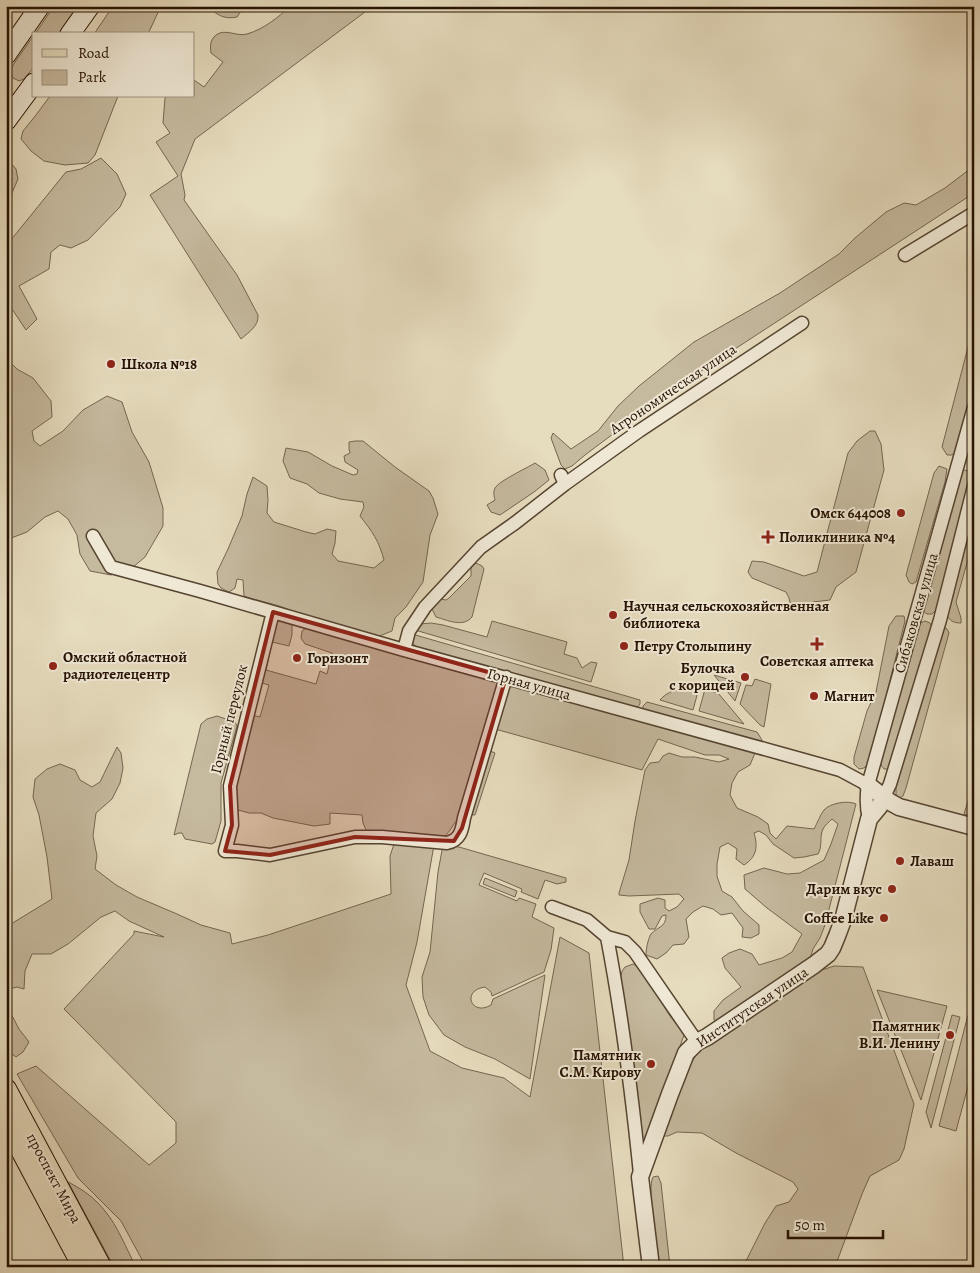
<svg xmlns="http://www.w3.org/2000/svg" width="980" height="1273" viewBox="0 0 980 1273" font-family="Alegreya,serif">
	<style>
		.green { fill: #c5b99e; stroke: #756550 }
		.lines { fill: none; stroke-linecap: round; stroke-linejoin: round }
		.minor-casing { stroke: #554430; stroke-width: 15 }
		.tertiary-casing { stroke: #554430; stroke-width: 19 }
		.secondary-casing { stroke: #251101; stroke-width: 21 }
		.primary-casing { stroke: #251101; stroke-width: 22 }
		.minor { stroke: #efe8d5; stroke-width: 12 }
		.tertiary { stroke: #efe8d5; stroke-width: 16 }
		.secondary { stroke: #efe8d5; stroke-width: 19 }
		.primary { stroke: #e6dcbe; stroke-width: 20 }
		.marked { fill: #8f2418; fill-opacity: 0.2; stroke: #8f2418; stroke-width: 4; stroke-linejoin: round }
		.poi-dot { fill: #8f2418; stroke: #efe8d5; stroke-width: 2 }
		.labels { text-anchor: middle; dominant-baseline: central; stroke-width: 4; stroke-linejoin: round; paint-order: stroke }
		.poi-label { font-size: 15px; font-weight: bold; fill: #251101; stroke: #efe8d5; text-anchor: start }
		.street-label { font-size: 15px; fill: #251101; stroke: #efe8d5 }
	</style>
	<rect width="100%" height="100%" fill="#e6dcbe"/>
	<filter id="stains"><feTurbulence type="fractalNoise" baseFrequency=".004" numOctaves="4"/><feColorMatrix values="0 0 0 0 .2 0 0 0 0 .09 0 0 0 0 .02 0 0 0 .5 -.17"/></filter>
	<radialGradient id="worn" r=".72"><stop offset=".6" stop-color="#630" stop-opacity="0"/><stop offset="1" stop-color="#630" stop-opacity=".3"/></radialGradient>
	<path class="green" d="M54 6H78L58 34H35Z
		M113 6H161L148 34H94Z
		M206 6H224L226 8 241 11 237 17C223 20 217 14 206 6Z
		M291 6H373L195 139 181 174 185 195 184 200 237 275 258 315C259 326 249 332 241 339L150 195 178 176 156 142 170 133 163 123 165 98 166 96H194V80L204 87 223 62 211 53C210 46 210 40 216 35 225 28 237 37 247 34 264 29 277 18 291 6Z
		M34 35V67L24 79 19 81 13 78 11 72 13 65Z
		M50 96H118L95 155 88 163 65 165 44 161 31 151 21 139 23 131 36 115Z
		M101 158 117 174 126 194 120 207 88 240 71 248 60 245 51 252 49 269 19 286 37 319 26 330 8 303 6 304V246L66 172 81 169Z
		M6 162H10L16 169 18 179 9 200 10 209 6 219Z
		M974 166V193L669 392 585 455 572 466 565 469 561 465 551 438 553 433 571 449 598 431 618 406 639 386 694 342 780 293 839 254 855 238 886 212 904 203 916 205 945 188Z
		M974 324V390L958 450 952 455H947L942 447Z
		M6 358 17 369 33 378 51 401 52 417 32 431 34 441 40 446 63 431 83 410 107 396 122 402 132 432 149 462 163 508V526L145 557 132 568 111 575 90 571 80 554 77 535 68 519 58 511 45 517 27 532 6 540Z
		M870 431H875L881 444 884 470 856 572 836 587 830 600 813 602 804 612 791 607 789 598 786 592 752 578 748 572 752 561 764 562 804 576 817 572 848 453 857 441Z
		M355 441H363L395 467 429 491 433 498 438 514 430 535 423 582 406 607 395 618 392 631 377 637 294 612C278 604 261 602 244 596L243 580 237 579 235 588 229 592 221 588 218 584 217 572 228 549 242 516 247 494 253 477 267 486 268 500 267 513 274 522 306 532 315 534 327 529 336 531 335 543 332 554 338 561 374 568 384 560C379 541 372 531 360 516L364 507 363 502 340 499 319 493 307 484 290 478 283 461 286 448 308 452 332 466 353 475 357 474 358 470 345 462 344 456 350 453 349 449V442Z
		M535 463 545 470 549 480 534 492 500 515 491 512 487 505 495 500C494 496 493 493 495 488 499 481 527 468 535 463Z
		M939 466 947 469 945 482 916 582 912 584 909 582 906 575 934 473Z
		M964 470C969 471 971 472 972 477L936 610 932 614H927L923 611 961 472Z
		M974 500V538L956 602 961 618V623C953 623 950 621 946 614Z
		M476 563 482 566 484 569 472 617C463 628 447 620 436 617L431 607 440 599 446 600 449 598 471 576V568Z
		M896 616H904L905 621 869 763 864 768 859 769 854 764V757L867 711 876 692 889 626Z
		M278 620 292 625V635L289 646 272 642 266 670 316 684 320 671 327 674 332 653 305 644 301 638 302 631 306 628 386 651 499 682 506 685 517 686 754 748 755 753 750 765 738 772 732 783 730 795 737 808 758 817 768 824 770 833 776 839 787 826 814 829C817 824 820 815 824 810 830 803 848 800 856 804L825 925 820 938 813 949 810 959 721 1023 714 1020V1011L723 1000 741 987 725 968 722 958 729 953 740 949 752 954 759 965 782 958 792 952 802 934 767 908 745 889 744 875 764 868 787 874 800 873 824 860 831 844 838 824 832 819C829 822 825 825 823 829 819 837 823 846 818 854L804 857 794 858 773 844 766 835 759 831 754 833C758 846 757 857 744 865L736 859 737 849 728 843 720 847 717 864V876L722 891 732 897 743 911 759 925V934L751 938 742 937 743 928 732 913 721 915 713 909 703 906 693 912 686 919 689 937 684 944 673 945 666 953 657 959 646 955C646 949 648 939 651 934 658 926 666 928 666 915L662 916 655 929H649L640 912V904L658 898 665 900V908L669 911 677 907 684 899 679 894 629 896 619 895V893L629 860 635 821 645 770 650 763 659 762 663 756 669 753 682 757H695L719 762 729 759 719 755H705L658 739 642 770 495 729 490 751 495 753 475 815C453 812 456 829 442 838L375 833 366 830 363 823 362 815 330 813V824L314 826 273 818 261 813H249L238 810 232 801 251 715 260 717 269 685 258 682 273 622Z
		M492 621 567 642 564 654 577 658 582 668 591 662 597 663 591 682 415 630 420 624 431 623 443 625 487 637Z
		M925 621 930 623 932 627 889 769H884L881 765 880 759 918 624Z
		M944 627 947 629 949 633 906 788 903 796 900 798 896 795V787Z
		M412 634 640 700V704L637 708 417 647 415 646 411 640Z
		M714 675 741 683 735 701Z
		M755 679 771 684 764 727 760 725 740 704 746 685 752 686Z
		M690 685 699 688 693 710 660 700C666 692 680 688 690 685Z
		M705 689 718 693 744 724 699 711Z
		M647 702 757 732 762 740V743L643 710V706Z
		M217 716 235 722 237 726 221 783V821L215 842 212 844 185 839 182 833H179L174 835 201 724 207 719Z
		M117 747 121 753 123 768 120 783 112 799 96 813 93 836 97 856 95 869 116 885 137 897 177 914 201 925 230 933 232 944 268 935 391 894 390 856 395 841 434 845 417 942 406 985 430 1051 462 1068 504 1078 530 1097 560 937 589 953 624 1267H146L121 1221 78 1178 17 1074 36 1066 149 1165 176 1143V1122L64 1009 134 934V931L164 937 129 921 115 911 101 917 68 944 51 954H32L25 971 24 989 17 987 6 990V927L52 899 47 857 39 815 33 797 35 779 47 769 60 764 75 770 80 780 92 787 100 782Z
		M974 781V817L964 814Z
		M443 845 459 847 566 878V882L557 884 545 880 538 899 521 892 522 889 484 873 479 885 517 901 519 898 536 904 532 917 554 928 551 950 544 972 492 996 491 992 485 987C461 990 471 1017 491 1005L493 999 545 975 530 1079 495 1059 465 1047 444 1035 429 1015 423 997 422 977 430 952 438 872Z
		M485 878 517 891 515 897 483 884Z
		M633 964C644 969 662 1004 670 1016 675 1022 680 1029 684 1035L646 1142H642L622 1000 621 976 622 971 625 967Z
		M834 966 863 967 914 1104 904 1149 899 1160 870 1176 862 1194 835 1267H743L765 1223 776 1206 789 1202 798 1189 793 1182 736 1153 702 1133 677 1132 668 1136H663L681 1080 701 1047 810 974Z
		M877 990 947 1006 921 1100Z
		M6 1004 19 1029 29 1042 23 1052 16 1057 6 1050Z
		M974 1009V1064L956 1131 939 1126 968 1015 972 1016Z
		M952 1015 960 1017 931 1128 926 1112Z
		M658 1176 661 1183 670 1267H658C656 1250 647 1188 653 1177Z
		M68 1182C82 1189 95 1198 105 1211 117 1225 127 1250 136 1267H114Z"/>
	<g class="lines">
		<g class="minor-casing">
			<path id="minor" d="M905 255 974 213
				M565 484 639 431 802 323
				M93 536 111 567 200 591 404 650 779 753 840 770 868 785
				M273 612 230 786 232 825 225 851H237L270 855 355 837H382L447 843C460 840 462 831 464 818L506 677
				M404 650 409 631 425 607 481 547 515 523 565 484 561 475
				M884 797 890 784 940 620 974 486
				M869 819C866 807 866 797 868 785L974 407
				M552 907 587 920 607 937 625 942 635 952 697 1042
				M607 937C622 1015 632 1095 640 1174"/>
		</g>
		<g class="tertiary-casing">
			<path id="tertiary" d="M868 785 890 802 899 807 974 827
				M651 1267 640 1177 670 1094 686 1053 697 1042 707 1037 814 965 828 954 832 948 837 936 843 920 869 819 879 807 884 797"/>
		</g>
		<g class="secondary-casing">
			<path id="secondary" d="M70 34 90 6
				M6 55 40 6
				M6 121 34 83"/>
		</g>
		<g class="primary-casing">
			<path id="primary" d="M6 1089 101 1267
				M6 1122 83 1267"/>
		</g>
		<use href="#minor" class="minor"/>
		<use href="#tertiary" class="tertiary"/>
		<use href="#secondary" class="secondary"/>
		<use href="#primary" class="primary"/>
	</g>
	<path class="marked" d="M273 612 506 677 462 828 454 841 355 837 270 855 225 851 232 825 230 786Z"/>
	<g class="poi-dot">
		<circle cx="111" cy="364" r="5"/>
		<circle cx="901" cy="513" r="5"/>
		<path d="M765.5 529.5h5v5h5v5h-5v5h-5v-5h-5v-5h5z"/>
		<circle cx="613" cy="615" r="5"/>
		<path d="M814.5 636.5h5v5h5v5h-5v5h-5v-5h-5v-5h5z"/>
		<circle cx="624" cy="646" r="5"/>
		<circle cx="297" cy="658" r="5"/>
		<circle cx="53" cy="666" r="5"/>
		<circle cx="745" cy="677" r="5"/>
		<circle cx="814" cy="696" r="5"/>
		<circle cx="900" cy="861" r="5"/>
		<circle cx="892" cy="889" r="5"/>
		<circle cx="884" cy="918" r="5"/>
		<circle cx="950" cy="1035" r="5"/>
		<circle cx="651" cy="1064" r="5"/>
	</g>
	<g class="labels">
		<g class="poi-label">
			<text x="121" y="364">Школа №18</text>
			<text x="891" y="513" text-anchor="end">Омск 644008</text>
			<text x="779" y="537">Поликлиника №4</text>
			<text x="623" y="606">Научная сельскохозяйственная<tspan x="623" dy="17">библиотека</tspan></text>
			<text x="634" y="646">Петру Столыпину</text>
			<text x="63" y="657">Омский областной<tspan x="63" dy="17">радиотелецентр</tspan></text>
			<text x="307" y="658">Горизонт</text>
			<text x="817" y="661" text-anchor="middle">Советская аптека</text>
			<text x="735" y="668" text-anchor="end">Булочка<tspan x="735" dy="17">с корицей</tspan></text>
			<text x="824" y="696">Магнит</text>
			<text x="910" y="861">Лаваш</text>
			<text x="882" y="889" text-anchor="end">Дарим вкус</text>
			<text x="874" y="918" text-anchor="end">Coffee Like</text>
			<text x="940" y="1026" text-anchor="end">Памятник<tspan x="940" dy="17">В.И. Ленину</tspan></text>
			<text x="641" y="1055" text-anchor="end">Памятник<tspan x="641" dy="17">С.М. Кирову</tspan></text>
		</g>
		<g class="street-label">
			<text transform="translate(673 389) rotate(-34)">Агрономическая улица</text>
			<text transform="translate(916 613) rotate(-74)">Сибаковская улица</text>
			<text transform="translate(529 684) rotate(15)">Горная улица</text>
			<text transform="translate(229 719) rotate(-76)">Горный переулок</text>
			<text transform="translate(752 1007) rotate(-34)">Институтская улица</text>
			<text transform="translate(54 1178) rotate(62)">проспект Мира</text>
		</g>
	</g>
	<rect width="980" height="1273" fill="none" stroke="#e6dcbe" stroke-width="25"/>
	<rect x="8" y="8" width="965" height="1258" fill="none" stroke="#251101" stroke-width="2.5"/>
	<rect x="12" y="12" width="955" height="1248" fill="none" stroke="#251101"/>
	<rect x="32" y="32" width="162" height="65" fill="#efe8d5" stroke="#9e9280"/>
	<rect x="42" y="49" width="25" height="8" fill="#e6dcbe" stroke="#9e9280"/>
	<text x="78" y="58" font-size="15" fill="#251101">Road</text>
	<rect x="42" y="70" width="25" height="15" fill="#c5b99e" stroke="#9e9280"/>
	<text x="78" y="82" font-size="15" fill="#251101">Park</text>
	<path d="M788 1230v8h95v-8" fill="none" stroke="#251101" stroke-width="2.5"/>
	<text x="795" y="1230" font-size="15" fill="#251101" stroke="#efe8d5" stroke-width="4" paint-order="stroke">50 m</text>
	<rect width="100%" height="100%" filter="url(#stains)"/>
	<rect width="100%" height="100%" fill="url(#worn)"/>
</svg>
